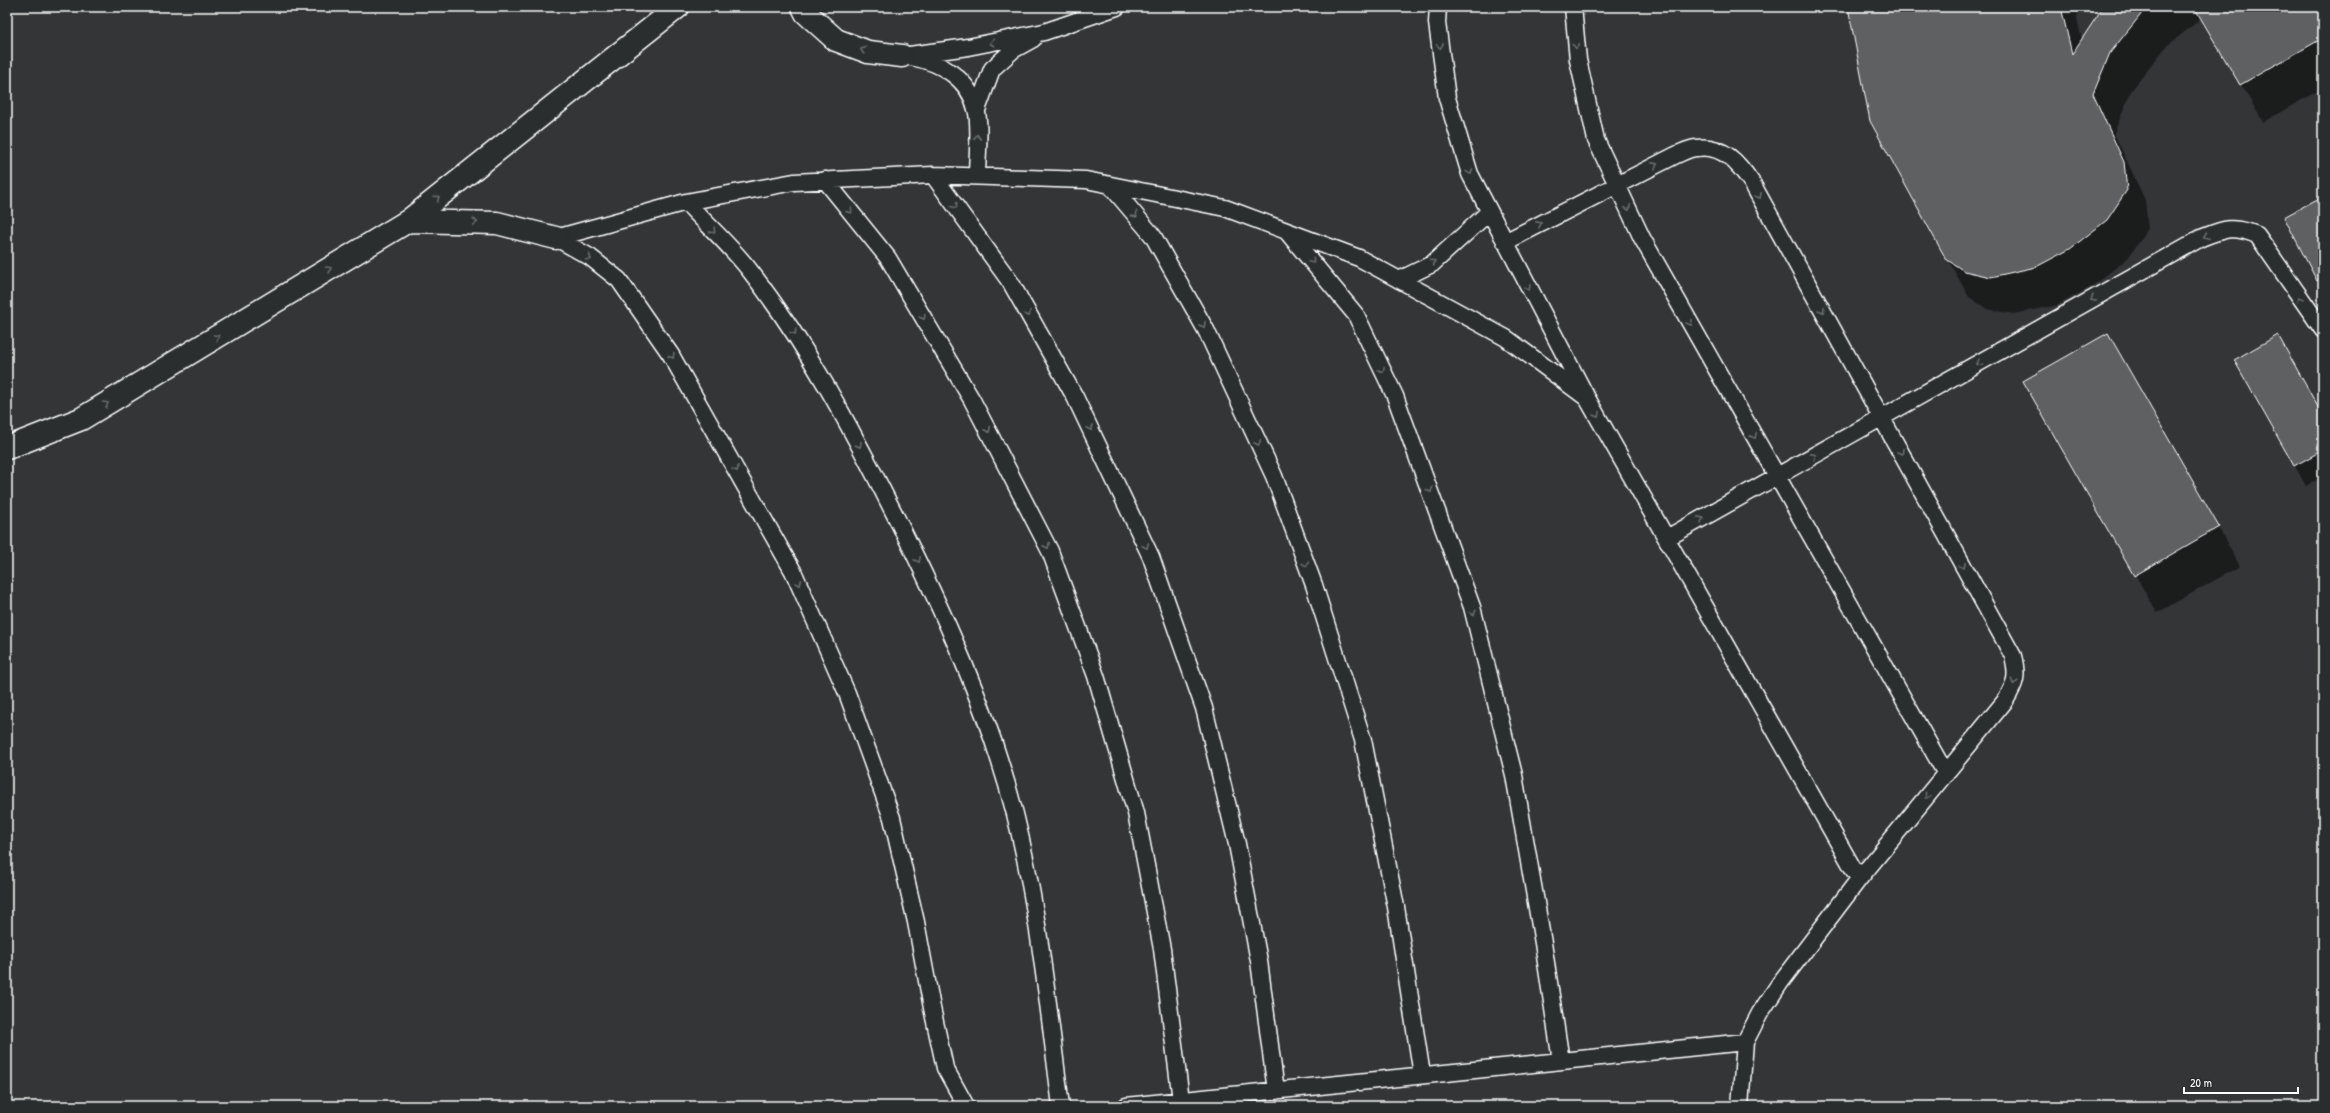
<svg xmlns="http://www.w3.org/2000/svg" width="2330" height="1113" viewBox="0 0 2330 1113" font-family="'Patrick Hand',sans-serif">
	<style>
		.shadow { fill: #0007 }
		.building { fill: #5f6162; stroke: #fff }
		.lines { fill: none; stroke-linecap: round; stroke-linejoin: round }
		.service-casing { stroke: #fff; stroke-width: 19 }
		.motorway-casing { stroke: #fff; stroke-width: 25 }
		.service { stroke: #2a2d2e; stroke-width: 16 }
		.motorway { stroke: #2a2d2e; stroke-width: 22 }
		.oneway { stroke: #6a6c6d }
	</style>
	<rect width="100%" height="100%" fill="#333536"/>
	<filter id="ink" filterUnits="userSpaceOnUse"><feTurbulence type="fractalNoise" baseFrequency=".025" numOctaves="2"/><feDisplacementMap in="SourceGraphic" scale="8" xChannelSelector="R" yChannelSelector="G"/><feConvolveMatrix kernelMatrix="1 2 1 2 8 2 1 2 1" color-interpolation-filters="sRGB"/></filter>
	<g filter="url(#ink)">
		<path class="shadow" d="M1849 7H2079L2077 18 2082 41 2104 7H2323V88L2263 122 2202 18 2166 47 2131 91 2114 133 2145 200 2148 229 2128 258 2091 287 2058 305 2013 314 1987 309 1969 297 1947 258Z
			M2323 198V288L2318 280Z
			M2236 361 2323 417V477L2306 486Z
			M2130 372 2240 566 2157 613 2025 382Z"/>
		<path class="building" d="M1848 7H2061L2072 54 2103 7H2147L2110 53 2093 94 2124 162 2127 190 2107 220 2070 249 2036 267 1991 277 1964 271 1946 259 1870 121Z
			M2194 7H2323V38L2240 85Z
			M2323 196V278L2317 281 2284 217Z
			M2108 333 2219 527 2134 576 2023 381Z
			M2278 335 2323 416V450L2294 466 2234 360Z"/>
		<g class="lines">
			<g class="service-casing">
				<path id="service" d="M1438 7 1437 23 1447 98 1470 174 1587 398 1859 879
					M1573 7 1578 60 1596 140 1642 238 1946 774
					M902 56 968 47 1044 32 1117 7
					M911 57C940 62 969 78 976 109 981 124 977 158 977 176
					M977 110 992 69 1013 50 1033 39
					M933 175 1011 283 1075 397 1151 557 1204 708 1237 844 1259 961 1276 1091
					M825 180 888 258 972 400 1050 551 1096 676 1136 813 1162 949 1181 1100
					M1110 185 1153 236 1206 330 1274 476 1314 585 1363 740 1396 907 1422 1075
					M686 202C707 225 732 247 751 272 808 346 852 430 894 513 943 610 988 709 1015 814 1039 910 1048 1008 1061 1106
					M1288 233 1356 315 1395 396 1472 607 1514 775 1543 943 1561 1061
					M556 238 686 202 794 182 933 175 1086 180 1225 208 1359 258 1506 338 1587 398
					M556 238 590 257 619 280 671 355 793 571 847 693 892 818 916 922 932 1008 945 1068 966 1106
					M1505 242 1676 155C1683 152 1690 148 1697 148 1723 144 1739 164 1752 183L2013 656C2018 676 2016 683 2005 701L1859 879 1780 983 1760 1013 1745 1042 1740 1106
					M1399 280 1432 264 1489 212
					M1667 538 2201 238C2224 229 2233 225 2257 235L2323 330
					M1126 1106 1745 1042"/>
			</g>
			<g class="motorway-casing">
				<path id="motorway" d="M803 7 806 13 836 40 868 52 902 56
					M408 221 497 223 556 238
					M7 448 81 419 408 221 678 7"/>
			</g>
			<use href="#service" class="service"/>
			<use href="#motorway" class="motorway"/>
		</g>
		<defs><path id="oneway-chevron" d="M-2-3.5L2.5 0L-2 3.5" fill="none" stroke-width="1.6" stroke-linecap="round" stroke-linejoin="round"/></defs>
		<g class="oneway">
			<use href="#oneway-chevron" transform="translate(992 43) rotate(169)"/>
			<use href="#oneway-chevron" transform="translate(1440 46) rotate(82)"/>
			<use href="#oneway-chevron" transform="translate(1576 46) rotate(84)"/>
			<use href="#oneway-chevron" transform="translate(863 50) rotate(-162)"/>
			<use href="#oneway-chevron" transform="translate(977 137) rotate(-90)"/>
			<use href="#oneway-chevron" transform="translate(1655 165) rotate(-27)"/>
			<use href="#oneway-chevron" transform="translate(1470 172) rotate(70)"/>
			<use href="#oneway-chevron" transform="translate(1759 196) rotate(61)"/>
			<use href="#oneway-chevron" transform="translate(437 198) rotate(-38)"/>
			<use href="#oneway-chevron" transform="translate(955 206) rotate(54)"/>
			<use href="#oneway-chevron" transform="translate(1628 208) rotate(65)"/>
			<use href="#oneway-chevron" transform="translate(850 211) rotate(51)"/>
			<use href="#oneway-chevron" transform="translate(1135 215) rotate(50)"/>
			<use href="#oneway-chevron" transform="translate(475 222) rotate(1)"/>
			<use href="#oneway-chevron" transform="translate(1539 224) rotate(-27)"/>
			<use href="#oneway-chevron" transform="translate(713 231) rotate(47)"/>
			<use href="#oneway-chevron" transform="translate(2206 236) rotate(158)"/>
			<use href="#oneway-chevron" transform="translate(589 258) rotate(34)"/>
			<use href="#oneway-chevron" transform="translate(1312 261) rotate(50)"/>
			<use href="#oneway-chevron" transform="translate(1433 262) rotate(-37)"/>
			<use href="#oneway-chevron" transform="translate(329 269) rotate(-31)"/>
			<use href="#oneway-chevron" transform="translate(1528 288) rotate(62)"/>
			<use href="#oneway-chevron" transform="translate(2093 299) rotate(151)"/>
			<use href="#oneway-chevron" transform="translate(2300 299) rotate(-122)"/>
			<use href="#oneway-chevron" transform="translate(1822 310) rotate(61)"/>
			<use href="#oneway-chevron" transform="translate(1028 314) rotate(60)"/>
			<use href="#oneway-chevron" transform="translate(923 317) rotate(59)"/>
			<use href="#oneway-chevron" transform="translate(1690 323) rotate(61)"/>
			<use href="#oneway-chevron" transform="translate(1203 325) rotate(61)"/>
			<use href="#oneway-chevron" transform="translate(794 332) rotate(54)"/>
			<use href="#oneway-chevron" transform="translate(217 337) rotate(-31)"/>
			<use href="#oneway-chevron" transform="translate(672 356) rotate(58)"/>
			<use href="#oneway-chevron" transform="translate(1979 363) rotate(151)"/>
			<use href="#oneway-chevron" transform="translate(1382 370) rotate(65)"/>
			<use href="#oneway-chevron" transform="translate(106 404) rotate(-31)"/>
			<use href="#oneway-chevron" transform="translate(1597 415) rotate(60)"/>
			<use href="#oneway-chevron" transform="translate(1090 428) rotate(65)"/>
			<use href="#oneway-chevron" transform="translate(988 430) rotate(63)"/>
			<use href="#oneway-chevron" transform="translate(1754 436) rotate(61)"/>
			<use href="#oneway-chevron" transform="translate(1258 443) rotate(65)"/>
			<use href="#oneway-chevron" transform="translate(859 445) rotate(60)"/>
			<use href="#oneway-chevron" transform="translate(1901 452) rotate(61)"/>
			<use href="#oneway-chevron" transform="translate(1814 456) rotate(-29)"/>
			<use href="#oneway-chevron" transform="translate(736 469) rotate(61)"/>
			<use href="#oneway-chevron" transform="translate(1430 490) rotate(70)"/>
			<use href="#oneway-chevron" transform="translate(1701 519) rotate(-29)"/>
			<use href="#oneway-chevron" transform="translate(1047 546) rotate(63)"/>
			<use href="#oneway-chevron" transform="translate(1146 546) rotate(65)"/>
			<use href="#oneway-chevron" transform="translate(918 560) rotate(63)"/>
			<use href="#oneway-chevron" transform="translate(1306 564) rotate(70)"/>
			<use href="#oneway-chevron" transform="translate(1963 566) rotate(61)"/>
			<use href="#oneway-chevron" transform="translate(799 583) rotate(66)"/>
			<use href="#oneway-chevron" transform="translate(1473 613) rotate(76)"/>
			<use href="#oneway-chevron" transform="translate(2014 682) rotate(107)"/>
			<use href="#oneway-chevron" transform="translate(1927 796) rotate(130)"/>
		</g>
	</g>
	<rect width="2330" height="1113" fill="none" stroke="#2a2d2e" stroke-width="24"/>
	<rect x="12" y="12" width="2306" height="1089" fill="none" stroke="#fff" stroke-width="1.5" filter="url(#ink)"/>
	<path d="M2184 1087v6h114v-6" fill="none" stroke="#ffffff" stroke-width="2"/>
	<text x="2190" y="1087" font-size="12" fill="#ffffff" stroke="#2a2d2e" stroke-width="3" paint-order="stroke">20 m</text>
</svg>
